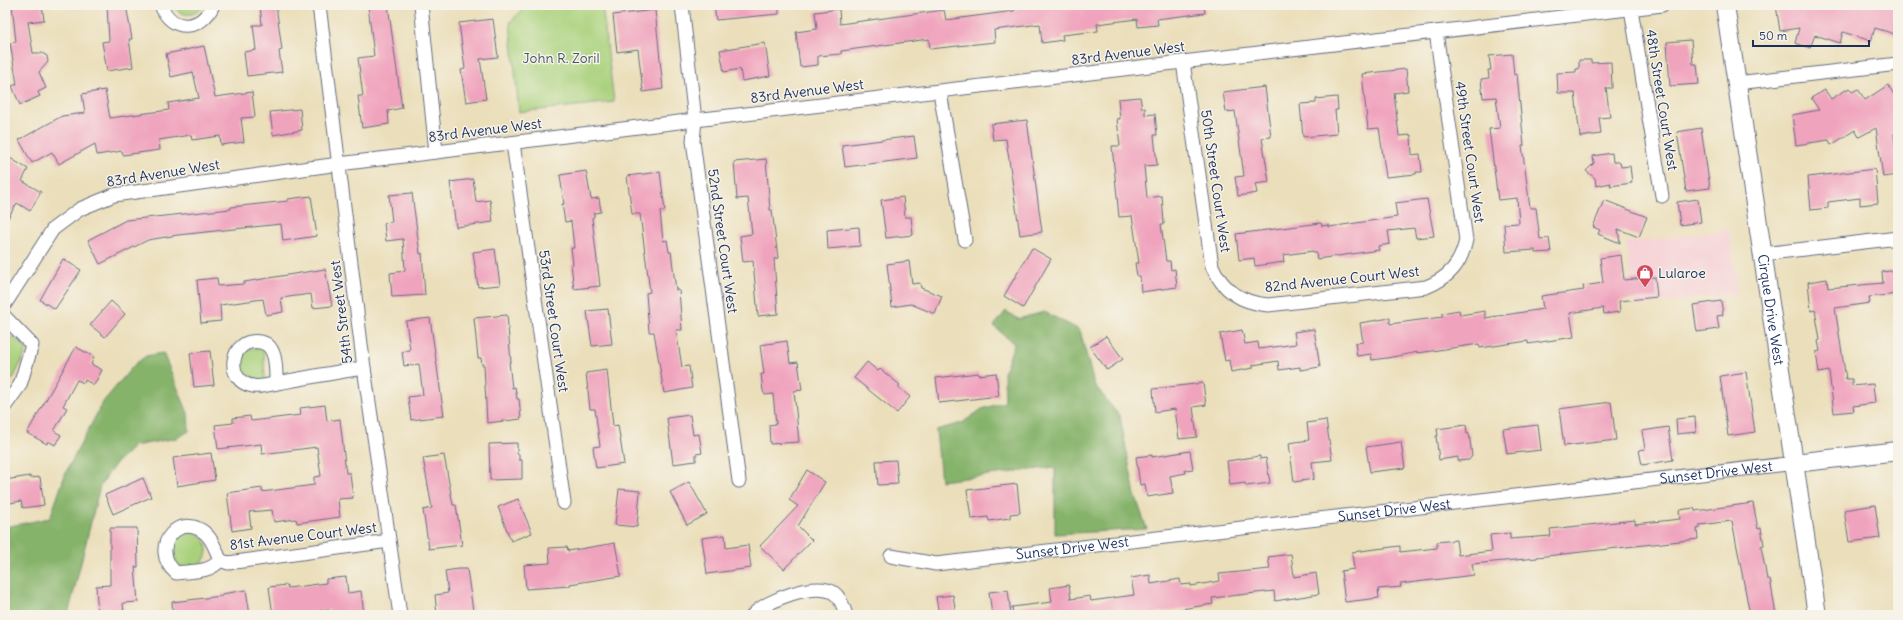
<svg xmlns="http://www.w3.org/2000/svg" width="1903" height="620" viewBox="0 0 1903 620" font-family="Delius,sans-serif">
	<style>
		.built { fill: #f6cfd5 }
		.green { fill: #a9d17b; stroke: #62806c }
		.forest { fill: #86b36b; stroke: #507164 }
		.building { fill: #f0a3bd }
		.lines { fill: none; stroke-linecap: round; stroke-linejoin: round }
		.street-casing { stroke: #646d7f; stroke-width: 15 }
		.secondary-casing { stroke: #646d7f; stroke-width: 20 }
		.street { stroke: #fff; stroke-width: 13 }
		.secondary { stroke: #fff; stroke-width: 18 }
		.labels { text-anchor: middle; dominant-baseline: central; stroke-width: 3; stroke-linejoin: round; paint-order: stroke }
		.street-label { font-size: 14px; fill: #1b2f5e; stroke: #f7f3e8 }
		.park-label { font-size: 14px; fill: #3e5865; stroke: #f7f3e8 }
		.poi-label { font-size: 14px; fill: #1b2f5e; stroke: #f7f3e8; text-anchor: start }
	</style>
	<rect width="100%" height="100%" fill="#f7f3e8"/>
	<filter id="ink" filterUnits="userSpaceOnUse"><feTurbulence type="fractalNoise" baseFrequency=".025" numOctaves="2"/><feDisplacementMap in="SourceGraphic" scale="8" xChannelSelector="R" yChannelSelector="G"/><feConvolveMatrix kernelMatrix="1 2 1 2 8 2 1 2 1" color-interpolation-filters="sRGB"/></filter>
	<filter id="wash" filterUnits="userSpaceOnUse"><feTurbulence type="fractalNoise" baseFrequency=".012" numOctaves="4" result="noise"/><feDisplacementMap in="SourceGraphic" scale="16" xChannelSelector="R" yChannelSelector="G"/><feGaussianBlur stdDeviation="0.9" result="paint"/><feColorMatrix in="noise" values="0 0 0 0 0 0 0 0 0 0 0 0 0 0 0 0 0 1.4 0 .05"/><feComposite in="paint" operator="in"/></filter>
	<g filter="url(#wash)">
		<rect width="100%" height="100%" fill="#ebdfbb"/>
		<path class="built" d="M1729 230 1738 293 1635 306 1626 243Z"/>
		<path class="green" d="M173 5H204C196 17 181 18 173 5Z
			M528 5H602L614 102 519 112 510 22Z
			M13 337 27 350 13 379 5 382V338Z
			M262 348 264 355 265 383C261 382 255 383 252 382 237 377 239 359 245 349Z
			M171 550a18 18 0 1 1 36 0a18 18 0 1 1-36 0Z"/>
		<path class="forest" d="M1006 311 1018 319 1044 312 1080 330 1094 384 1120 417 1135 495 1147 529 1055 534V467L941 481 936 430 962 423 982 409 1005 402 1004 373 1014 344 994 326Z
			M163 353 188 413 189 431 177 438 134 446 116 463 100 486 68 615H5V527L50 518 66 472 103 402 134 365 146 356Z"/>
		<g id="blocks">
			<path class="building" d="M12 5H42L44 20 28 22 33 53H42L47 56 48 62 39 72 46 88 38 92 40 96 20 105 12 86 17 84 10 43 16 42Z
				M107 5H126L132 39H129L133 67 107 71 102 42 109 41Z
				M260 5H276L282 50 279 51 282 72 247 76 244 52 256 50 253 25H262Z
				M368 5H388L402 108 388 111 389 124 362 128 358 96H363L358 58 374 56Z
				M714 5H779V14L716 20Z
				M1043 5H1204L1205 13 1157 19 1158 25 1138 27 1137 19 1097 24 1098 31 1062 35 1063 40 1042 43 1040 24 994 30 995 42 930 49 929 39 841 51V54L818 56V65L800 67 796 32 817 29 815 12 839 9 840 24 944 10 946 20 1014 11V9Z
				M1776 5H1898V35L1875 28 1871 41 1843 32 1840 43 1815 35 1810 48 1795 43 1799 28 1780 31Z
				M655 10 663 89 643 92 638 49 617 52 613 15Z
				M493 19 498 57 480 59 486 99 466 102 461 70 465 69 459 23Z
				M1691 40 1693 64H1697L1699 84 1670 86 1667 42Z
				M765 43 770 76 742 81 740 69 724 72 720 50Z
				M204 46 215 97 252 92 255 117 241 118 244 142 221 145 220 136 192 140 191 135 159 140 160 150 123 155 122 151 97 155 95 144 59 164 52 152 32 163 19 140 62 116 85 113 82 94 105 90 110 118 169 110 168 103 199 98 193 72 171 77 166 54Z
				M1512 54 1514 75 1517 74 1524 146H1522L1530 208H1536L1540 239 1549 238 1551 252 1535 253V250L1506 252 1504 224 1519 223 1517 198 1498 200 1489 129 1500 128 1496 97 1483 98 1481 79 1489 78 1488 70H1491L1489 56Z
				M1579 60H1591V63L1611 62 1612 88H1606L1610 117 1599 118 1601 134 1580 137 1575 93H1558L1557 73 1576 72V69H1579Z
				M1406 69 1408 91 1394 93 1399 136 1411 135 1412 155 1420 154 1422 172H1416V174L1386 177 1379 128 1368 129 1362 74Z
				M1888 85 1898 101V132L1894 134 1898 175 1883 177 1876 128 1859 137 1855 130 1831 145 1829 140 1796 145 1792 115 1819 110 1811 98 1825 90 1831 99 1849 88 1852 92 1858 89 1865 100Z
				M1265 87 1271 137 1262 138 1269 182 1255 184 1257 193 1238 196 1235 177 1244 176 1235 111 1226 112 1223 92Z
				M1140 97 1142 108H1145V115L1155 114 1157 135H1154L1157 165 1144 166 1147 198 1162 196 1164 224H1161L1166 261H1170L1171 270 1175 269 1177 287 1141 292 1140 276H1137L1135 263H1139L1132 216 1119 217 1112 146H1120L1117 119H1120L1118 99Z
				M1337 97 1338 110H1335L1337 134 1303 137 1300 104 1316 103V99Z
				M300 109 302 130 273 135 270 112Z
				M1027 120 1042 232 1020 235 1006 139 993 140 991 124Z
				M1701 128 1710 188 1686 191 1677 132Z
				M914 136 917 158 845 167 842 145Z
				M1612 153 1613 162H1620L1621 167 1630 166 1632 183 1610 186 1611 183 1596 186 1595 178 1586 171 1594 163 1593 156Z
				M5 155 28 169 22 181 41 192 30 211 17 203 5 223Z
				M766 159 770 210H772L778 258 774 259 778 314 758 316 753 261 743 262 740 236 752 234 748 198 737 199 734 162Z
				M1875 169 1878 203 1860 205V198L1828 202V208L1811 210 1808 177Z
				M586 171 591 199 599 198 601 212 594 213V217L592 218 600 286 574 289 571 264H573L571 248H574L571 221 565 222 562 204H564L560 175Z
				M660 172 665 211H660L663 241 667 240 669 252H671L676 290H679L682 330H676L682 367 689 366 692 388 664 393 654 332H649L646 293 650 292 640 214H632L627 176Z
				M473 179 476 202 490 200 493 222 456 227 450 182Z
				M412 193 420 254 422 253 425 295 392 297 390 273 405 271 403 239 386 241 384 223 392 222 389 195Z
				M311 196 317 236 283 241 281 224 178 235 148 240 100 264 88 240 126 220 231 209V207L288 201V199Z
				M903 197 905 217H911L913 235 886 238 881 200Z
				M1427 199 1434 236 1416 238 1414 228 1388 231 1390 244 1378 246 1379 250 1317 259 1316 252H1313V251L1283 255 1284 262 1255 266 1254 258 1239 260 1236 234 1321 223 1322 226 1329 225V227L1397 217 1395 203Z
				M1698 199 1701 222 1680 225 1677 202Z
				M1604 200 1647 217 1639 237 1618 229 1620 243 1598 234 1600 230 1593 227Z
				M859 227 860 246 828 249 827 230Z
				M1032 248 1051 259 1023 308 1004 296Z
				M495 249 500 285 478 287 473 252Z
				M1621 255 1624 280 1655 277 1657 297 1619 301 1620 312 1604 314 1603 308 1570 313 1574 337 1528 344V341L1480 348 1479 344 1418 353V352L1387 358 1372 360 1371 354 1357 356 1355 343 1363 342 1360 323 1390 318V324L1442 317V313L1459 310 1460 315 1485 311V318L1543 309 1541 296 1584 290 1583 286 1603 283 1600 258Z
				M63 259 81 270 55 309 40 300Z
				M909 261 912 284 920 283 921 288 942 296 935 314 911 304 892 307 887 264Z
				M325 269 332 306 313 308 311 294 281 298 283 312 266 315 263 299 220 305 221 321 201 323 197 280 217 278 218 286 244 284V282Z
				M1898 270V294L1869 297 1870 303 1835 308 1846 379H1852V386L1873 384 1875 403 1853 406 1854 411 1834 413 1829 371 1819 373 1816 352 1820 351 1818 341 1820 340 1815 310 1811 311 1808 282 1827 279 1828 288 1883 283 1882 272Z
				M111 301 125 314 105 337 90 325Z
				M1721 301 1723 315 1717 316 1719 329 1697 332 1693 305Z
				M608 309 612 344 592 346 587 311Z
				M507 315 511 362H509L512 388 515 387 517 399H519L521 419 487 423 484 365H482L481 358H478L474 318Z
				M430 318 444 416 411 420 408 397 423 395 419 364 404 366 402 352 410 350 406 321Z
				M1314 329 1320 367 1300 370V367L1279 370 1278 361 1253 365V368L1231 372 1229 360 1225 361 1220 334 1242 330 1245 344 1258 342 1259 349 1296 344 1294 332Z
				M1106 336 1123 359 1107 370 1090 347Z
				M787 341 790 363 798 362 802 390 794 391 799 442 770 444 769 425 776 424 773 394 765 395 763 391 761 374H764L760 345Z
				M76 347 94 357 91 364 102 370 94 385 85 380 84 383 77 380 63 406 67 408 54 431 61 435 55 445 48 441 47 444 27 433Z
				M210 351 214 385 194 387 190 353Z
				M867 362 878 371 880 369 900 385 898 387 910 397 897 413 854 378Z
				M607 370 613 426 618 425 624 464 596 468 593 447 600 446 595 409H590L586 373Z
				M1746 372 1755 432 1728 436 1720 376Z
				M978 373 979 375 996 373 999 396 939 403 936 378Z
				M1203 383 1206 405 1193 407 1197 437 1179 439 1175 409 1155 412 1153 389Z
				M1611 402 1616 440 1564 446 1559 409Z
				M325 405 327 421 340 419 346 473H350L353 498 338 499 340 517 297 523 296 519 274 522 272 510 249 512 251 528 232 531 227 493 262 488V492L314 485V477L321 476 317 447 262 454 261 444 218 449 215 425 233 423V418L250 416 251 421 301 415 300 408Z
				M690 415 693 435 699 434 702 453 696 454V461L673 464 667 418Z
				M1695 417 1696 432 1677 434 1676 419Z
				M1326 420 1332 460 1312 462 1314 479 1294 482 1289 443 1309 440 1307 423Z
				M1466 425 1467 434 1469 433 1472 456 1469 460 1458 461V457L1439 460 1436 436H1438L1437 429Z
				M1538 425 1541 450 1507 454 1503 429Z
				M1668 427 1673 460 1642 465 1639 450 1645 449 1642 431Z
				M1401 442 1405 468 1370 472 1366 447Z
				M517 443V454H519V460H522V479L490 480 489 444Z
				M1190 451 1193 469 1185 470 1186 473 1170 476 1173 493 1147 497 1145 484 1140 485 1136 457 1152 455V457Z
				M211 453 215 480 177 486 173 458Z
				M444 455 453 505H456L462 545 429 549 423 510 432 508 423 458Z
				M1260 456V459L1266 458 1270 483 1246 486 1245 483 1230 485 1227 461Z
				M896 460 898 484 878 485 876 461Z
				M807 470 825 482 798 526 812 540 784 569 760 546 798 506 789 500Z
				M30 476V478L40 477 44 505 23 508 21 501 5 504V480Z
				M143 478 151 497 113 514 105 495Z
				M689 482 707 514 687 525 670 492Z
				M1017 484 1020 513 1010 514V518L989 521 988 517 971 519 967 490Z
				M619 489 640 491 637 527 615 525Z
				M518 499 532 533 511 541 498 507Z
				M1753 503 1758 529 1761 528 1764 545 1761 546 1767 579H1770L1776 615H1750L1732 521 1700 525V528L1697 529 1698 539 1537 557V558L1472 564 1474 575 1400 584 1401 587 1378 589 1379 598 1345 602 1341 571 1354 569 1352 552 1400 546V552L1437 548V542L1456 540 1458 555 1492 551 1490 535 1510 533V539L1551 536 1550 529 1635 520V524L1680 519 1679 510 1694 508 1695 511Z
				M1875 505 1880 538 1849 542 1844 510Z
				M110 528H137L138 567H135L138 602 123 603 124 615H98L96 586 110 585Z
				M725 535 726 548 748 545 751 568 707 574 702 538Z
				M615 543 621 576 570 584V586L526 589 524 565 550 563 549 548 567 547 568 551Z
				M1291 554 1294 577 1316 573 1319 594 1275 601 1274 591 1212 598 1213 604 1156 613V615H1013L1012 607 1052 602 1050 588 1069 585 1071 599 1090 596 1091 601 1134 595 1131 578 1150 575 1151 584 1180 579 1181 585 1191 584V586L1220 581 1219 574 1270 569 1268 557Z
				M458 569H467L473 611 437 615 435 595 448 593 445 571Z
				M346 577 348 593 361 591 364 614 330 615 329 610 289 615H273L269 587 287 585 288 588 326 583V579Z
				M246 590 250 615H173L172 602 222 596V594Z
				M1008 590 1011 615H992L989 592Z
				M953 595 956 615H939L936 597Z"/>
		</g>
	</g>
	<g filter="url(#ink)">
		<use href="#blocks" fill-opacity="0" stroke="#646d7f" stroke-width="1"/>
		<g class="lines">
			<g class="street-casing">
				<g id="street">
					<path d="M161 5C171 33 202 31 213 5"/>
					<path d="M319 5 364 368 400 615"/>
					<path d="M421 5 436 152"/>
					<path d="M682 5 695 120 693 141 739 481"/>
					<path d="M1631 9 1662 196"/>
					<path d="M1183 62 1212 266C1223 291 1242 303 1268 305L1426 287C1449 278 1461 264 1466 240L1436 32"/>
					<path d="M1737 83 1898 64"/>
					<path d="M940 92 965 240"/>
					<path d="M513 143 564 503"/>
					<path d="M1763 254 1898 238"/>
					<path d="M5 304 53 229 80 209 114 195 339 164 695 120 1662 5"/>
					<path d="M5 317 32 345 20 385 5 406"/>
					<path d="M276 383C276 369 277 344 260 342 229 337 224 382 253 386 262 388 274 383 283 382 310 377 337 372 364 368"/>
					<path id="s1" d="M891 556 936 564 1795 463"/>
					<path d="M220 560C210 573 191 571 176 573 147 547 181 509 207 535 213 541 217 552 220 560L228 563 389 541"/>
					<path d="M753 615C766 600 816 581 834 593 840 597 844 608 846 615"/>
				</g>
			</g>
			<g class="secondary-casing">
				<g id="secondary">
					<path id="s2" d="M1725 5 1817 615"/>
					<path d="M1795 463 1898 451"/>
				</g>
			</g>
			<use href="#street" class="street"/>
			<use href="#secondary" class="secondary"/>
		</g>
	</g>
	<defs>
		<g id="shop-pin" transform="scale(0.9)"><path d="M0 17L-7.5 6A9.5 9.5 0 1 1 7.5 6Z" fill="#d1495b" stroke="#f7f3e8"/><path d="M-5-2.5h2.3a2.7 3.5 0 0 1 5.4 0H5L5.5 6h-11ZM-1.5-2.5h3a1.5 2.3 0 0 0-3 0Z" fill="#fff"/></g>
	</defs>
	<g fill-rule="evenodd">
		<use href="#shop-pin" x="1645" y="273"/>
	</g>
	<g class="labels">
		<g class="street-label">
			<text transform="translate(1128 53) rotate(-7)">83rd Avenue West</text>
			<text transform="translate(807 91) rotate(-7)">83rd Avenue West</text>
			<text transform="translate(1662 100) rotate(81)">48th Street Court West</text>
			<text transform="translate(485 130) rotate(-7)">83rd Avenue West</text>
			<text transform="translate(1470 152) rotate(82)">49th Street Court West</text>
			<text transform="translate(163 173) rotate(-9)">83rd Avenue West</text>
			<text transform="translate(1216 181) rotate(82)">50th Street Court West</text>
			<text transform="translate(723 241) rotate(82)">52nd Street Court West</text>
			<text transform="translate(1342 279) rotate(-6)">82nd Avenue Court West</text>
			<text stroke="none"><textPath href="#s2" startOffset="308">Cirque Drive West</textPath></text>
			<text transform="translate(341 312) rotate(-97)">54th Street West</text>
			<text transform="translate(554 321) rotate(82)">53rd Street Court West</text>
			<text stroke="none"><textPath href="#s1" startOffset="831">Sunset Drive West</textPath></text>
			<text stroke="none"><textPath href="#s1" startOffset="507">Sunset Drive West</textPath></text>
			<text transform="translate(303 536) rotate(-7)">81st Avenue Court West</text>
			<text stroke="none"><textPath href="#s1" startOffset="183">Sunset Drive West</textPath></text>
		</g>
		<g class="park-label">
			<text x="561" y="58">John R. Zoril</text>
		</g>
		<g class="poi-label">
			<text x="1658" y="273">Lularoe</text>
		</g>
	</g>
	<rect width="1903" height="620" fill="none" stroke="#f7f3e8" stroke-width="20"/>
	<path d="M1753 40v6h116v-6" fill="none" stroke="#1b2f5e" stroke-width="2"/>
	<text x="1759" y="40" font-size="12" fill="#1b2f5e" stroke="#f7f3e8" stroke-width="3" paint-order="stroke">50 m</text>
</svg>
